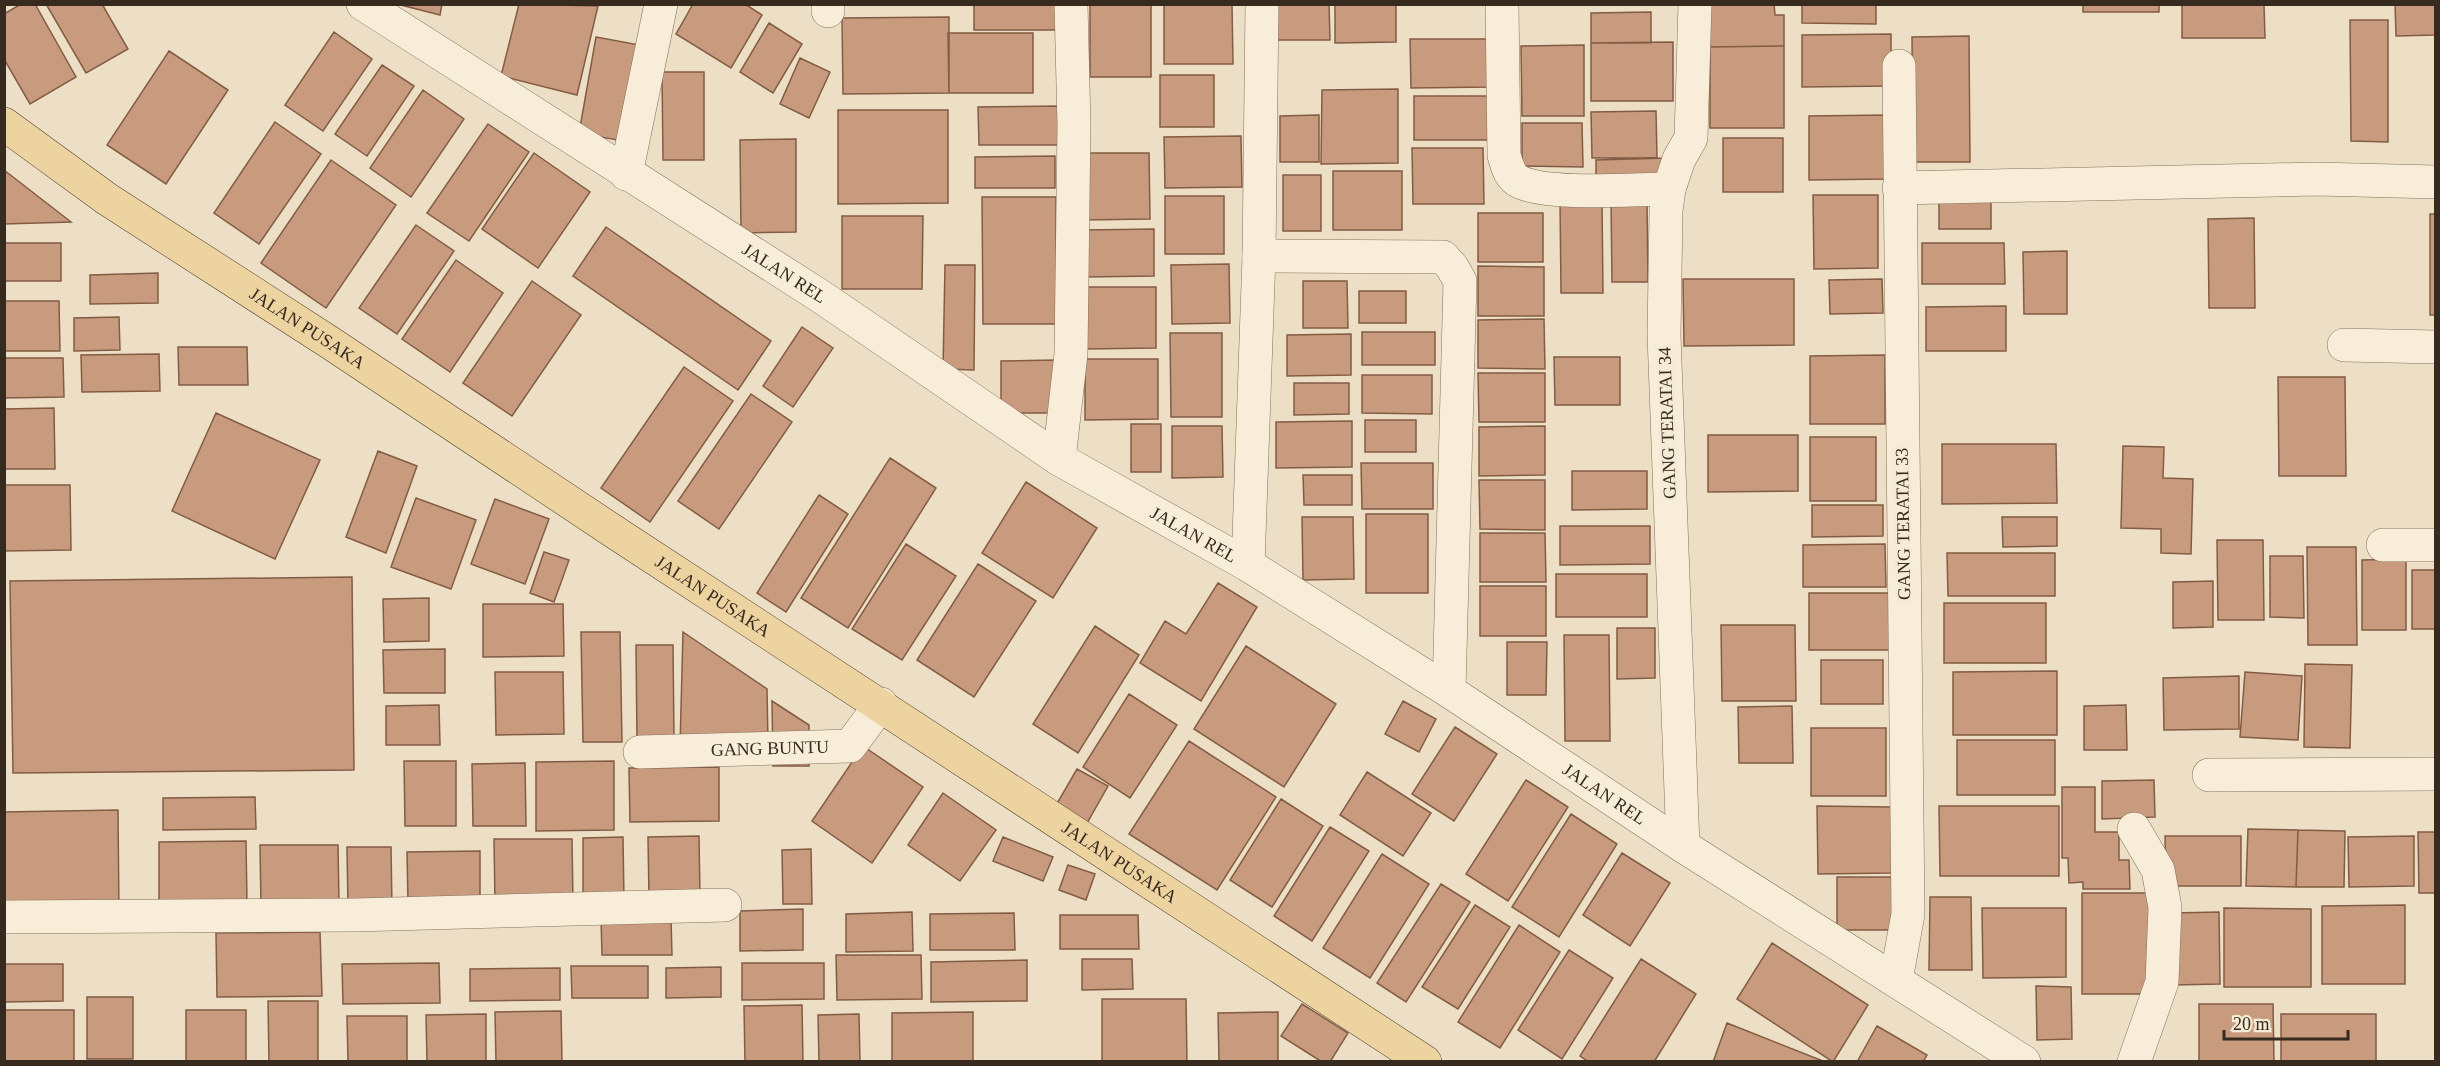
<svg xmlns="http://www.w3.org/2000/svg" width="2440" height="1066" viewBox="0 0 2440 1066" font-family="Georgia,serif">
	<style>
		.building { fill: #c89b7e; stroke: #835c44; stroke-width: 1.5 }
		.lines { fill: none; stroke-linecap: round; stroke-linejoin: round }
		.minor-casing { stroke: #86715c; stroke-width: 34 }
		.major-casing { stroke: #544030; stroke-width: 34 }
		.minor { stroke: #f7edd8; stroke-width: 33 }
		.major { stroke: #ecd3a0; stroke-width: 33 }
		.labels { text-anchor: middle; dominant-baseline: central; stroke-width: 6; stroke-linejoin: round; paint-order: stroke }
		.street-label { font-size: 18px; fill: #372a1f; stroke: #f4ead5 }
	</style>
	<rect width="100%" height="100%" fill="#ecdfc5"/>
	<path class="building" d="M21 4H35L76 77 30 104 4 59V14Z
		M46 4H102L128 49 86 73Z
		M397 4H442L440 15Z
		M519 4 598 6 577 95 501 76Z
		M693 4H745L762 15 731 68 676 34Z
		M974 4H1060L1061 30H974Z
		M1090 4H1151V77H1090Z
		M1164 4H1232L1233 64H1164Z
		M1276 4H1329L1330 40H1276Z
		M1335 4H1396V42L1335 43Z
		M1709 4H1774L1775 15H1784V46L1710 47Z
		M1802 4H1876V24L1802 23Z
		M2083 4H2159V12H2083Z
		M2182 4H2264L2265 38H2182Z
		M2395 4H2436V35L2396 36Z
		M1651 12V43H1591V13Z
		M949 17V93L843 94 842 18Z
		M2350 20H2388V142L2351 141Z
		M769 23 802 44 773 93 740 72Z
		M334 32 372 59 323 131 285 105Z
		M948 33H1033V93H949Z
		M1891 34V86L1802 87V35Z
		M1969 36 1970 162H1913L1912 37Z
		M596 37 645 46 628 142 579 133Z
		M1410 39H1491V87L1411 88Z
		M1673 42V101H1591V43Z
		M1584 45V116H1522L1521 46Z
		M1784 46V128H1710V47Z
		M169 51 228 90 166 184 107 145Z
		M800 58 830 72 809 118 780 104Z
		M382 65 414 86 367 156 335 134Z
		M662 72H704V160H663Z
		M1160 75H1214V127H1160Z
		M1398 89V163L1321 164 1322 90Z
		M423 90 464 119 411 197 370 168Z
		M1414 96H1488V140H1414Z
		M1059 106V145H979L978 107Z
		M838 110H948V203L838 204Z
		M1656 111 1657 158H1592L1591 112Z
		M1319 115V162H1280V116Z
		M1886 115 1887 179 1809 180V116Z
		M275 122 321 154 259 244 214 213Z
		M1522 123H1582L1583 167 1522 166Z
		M488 124 529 152 469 241 427 213Z
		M1241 136 1242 187 1165 188 1164 137Z
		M1723 138H1783V192H1723Z
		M796 139V232L741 233 740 140Z
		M1412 148H1483L1484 204H1413Z
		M534 153 590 192 538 268 482 229Z
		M1082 153H1149L1150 219 1082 220Z
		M1055 156V188H975V157Z
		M1668 158 1669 185 1596 186V160Z
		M331 160 396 205 326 308 261 263Z
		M4 170 71 222 4 224Z
		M1333 171H1402V230H1333Z
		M1283 175H1321V231H1283Z
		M1813 195H1878V268L1814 269Z
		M1165 196H1224V254H1165Z
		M982 197H1056V324H983Z
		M1939 198H1991V229H1939Z
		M1560 200H1602L1603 293H1561Z
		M1647 201 1648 282H1612L1611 202Z
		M1478 213H1543V262H1478Z
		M2430 214H2436V315H2430Z
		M842 216H923L922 289H842Z
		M2254 218 2255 308H2209L2208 219Z
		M416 225 454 251 397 334 359 308Z
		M606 227 771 341 738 390 573 276Z
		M1154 229V276L1084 277V230Z
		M4 243H61V281H4Z
		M1922 243H2004L2005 284H1922Z
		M2067 251V314H2024L2023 252Z
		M456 260 503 293 450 372 402 339Z
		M1229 264 1230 323 1172 324 1171 265Z
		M945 265H975L974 370 943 369Z
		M1478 266 1544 267V316H1478Z
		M158 273V303L90 304V275Z
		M1683 279H1794V345L1684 346Z
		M1882 279 1883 313 1830 314 1829 280Z
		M532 281 581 315 512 416 463 383Z
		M1303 281H1347L1348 328H1303Z
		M1083 287H1156V348L1084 349Z
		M1359 291H1406V323H1359Z
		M4 301H59L60 351H4Z
		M2006 306V351H1926V307Z
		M119 317 120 350 74 351V318Z
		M1544 319 1545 369 1478 368V320Z
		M802 327 833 348 793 407 763 386Z
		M1362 332H1435V365H1362Z
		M1170 333H1222V417H1171Z
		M1351 334V375L1287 376V335Z
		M178 347H247L248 385H179Z
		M159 354 160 391 82 392 81 355Z
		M1885 355V424H1810V356Z
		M1554 357H1620V405H1555Z
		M4 358H63L64 397 4 398Z
		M1085 359H1158V419L1085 420Z
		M1056 360 1057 413H1001V361Z
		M684 367 733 401 650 522 601 488Z
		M1478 373H1545V422H1479Z
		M1362 375H1432V414L1362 413Z
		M2278 377H2345L2346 476H2279Z
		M1294 383H1349V414L1294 415Z
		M751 394 792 422 719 529 678 501Z
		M54 408 55 469H4V409Z
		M216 413 320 460 275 559 172 511Z
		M1365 420H1416V452H1365Z
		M1352 421V467L1276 468V422Z
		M1131 424H1161V472H1131Z
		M1172 426H1222L1223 477 1172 478Z
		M1545 426V475L1479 476V427Z
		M1708 435H1798V491L1708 492Z
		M1810 437H1876V501H1810Z
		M1942 444H2056L2057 503 1942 504Z
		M2123 446 2164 447 2163 478 2193 479 2191 554 2161 553V529L2121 528Z
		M378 451 417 466 386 553 346 537Z
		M890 458 936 488 848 628 801 598Z
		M1361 463H1433V509H1362Z
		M1572 471H1647V509L1572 510Z
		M1303 475H1352V505H1304Z
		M1479 480H1545V530L1480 529Z
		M1026 482 1097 528 1053 598 982 553Z
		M4 485H70L71 550 4 551Z
		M819 495 848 514 786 612 757 593Z
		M416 498 476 520 451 589 391 567Z
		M495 499 549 519 525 584 471 564Z
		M1812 505H1883V536L1812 537Z
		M1366 514H1428V593H1366Z
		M1302 517H1353L1354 579 1303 580Z
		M2002 517H2057V546L2003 547Z
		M1560 526H1650V564L1560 565Z
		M1480 533H1545L1546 582H1480Z
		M2217 540H2263L2264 620H2218Z
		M906 544 956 576 902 660 852 629Z
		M1885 544 1886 587H1803V545Z
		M2307 547H2356L2357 645H2308Z
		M544 552 569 560 554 602 530 593Z
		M1947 553H2055V596H1948Z
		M2270 556H2303L2304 618 2270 617Z
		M2406 559V630H2362V560Z
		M978 564 1036 601 974 697 917 660Z
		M2412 570H2436V629H2412Z
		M1556 574H1647V617H1556Z
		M352 577 354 770 13 773 10 581Z
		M2213 581V627L2173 628V582Z
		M1218 583 1257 607 1201 701 1140 663 1165 621 1186 634Z
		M1480 586H1546V636H1480Z
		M1809 593H1891V650H1809Z
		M429 598V641L384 642 383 599Z
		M1944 603H2046V663H1944Z
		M483 604H563L564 656 483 657Z
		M1721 625H1795L1796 701H1722Z
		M1095 626 1139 655 1078 753 1033 724Z
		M1617 628H1655V678L1617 679Z
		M581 632H620L622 742H583Z
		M683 632 767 689 768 743 680 747Z
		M1564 635H1609L1610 741H1565Z
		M1507 642H1547L1546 695H1507Z
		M636 645H673L674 739 637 740Z
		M1246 646 1336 704 1284 787 1194 729Z
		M445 649V693H384L383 650Z
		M1821 660H1883V704H1821Z
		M2305 664 2352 665 2350 748 2304 747Z
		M2057 671V735H1953V672Z
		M495 672H563L564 734 496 735Z
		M2245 672 2302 676 2298 740 2240 737Z
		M2239 676V729L2164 730 2163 678Z
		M1129 694 1177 725 1130 798 1083 767Z
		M772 701 809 725V766H773Z
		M1403 701 1436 719 1419 752 1385 734Z
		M439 705 440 745H386V706Z
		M2126 705 2127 750H2084V706Z
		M1792 706 1793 763H1739L1738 707Z
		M1455 727 1497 754 1454 821 1412 794Z
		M1811 728H1886V796H1811Z
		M1957 740H2055V795H1957Z
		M1189 741 1276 797 1217 890 1129 834Z
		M863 746 923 787 872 863 812 821Z
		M404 761H456V826H405Z
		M614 761V830L536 831V762Z
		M525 763 526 826H473L472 764Z
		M719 767V821L630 822 629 768Z
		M1077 769 1108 786 1086 825 1055 807Z
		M1367 772 1431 813 1403 856 1340 815Z
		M1526 780 1568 807 1508 901 1466 874Z
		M2154 780 2155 817 2102 819V781Z
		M2062 787H2095V832H2119V860H2129L2130 889H2083V882L2069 883 2068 858H2062Z
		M943 793 996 830 960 881 908 845Z
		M255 797 256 829 163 830V798Z
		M1281 799 1323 826 1272 907 1230 880Z
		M1817 806 1892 807 1893 873 1818 874Z
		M1939 806H2059V876H1940Z
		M118 810 119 915 4 917V812Z
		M1571 814 1617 844 1559 937 1512 907Z
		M1330 827 1369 851 1312 941 1274 916Z
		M2248 829 2298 830 2296 887 2246 886Z
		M2298 830 2345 831 2344 887H2296Z
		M2418 832H2436V893H2419Z
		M699 836 700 897 649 898 648 837Z
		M2165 836H2241V886H2166Z
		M2414 836V886L2349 887 2348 837Z
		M623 837 624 901H583V838Z
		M1003 837 1053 857 1043 881 993 861Z
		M494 839H572L573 903 495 904Z
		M246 841 247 903 159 904V842Z
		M260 845H338L339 904 261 906Z
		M347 847H391L392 908H348Z
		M811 849 812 904H783L782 850Z
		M480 851V903H408L407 852Z
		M1622 853 1670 883 1630 946 1583 915Z
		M1382 854 1429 884 1370 978 1323 948Z
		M1068 865 1095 874 1086 900 1059 890Z
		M1837 877H1893L1894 930H1837Z
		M1441 884 1470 902 1406 1002 1377 983Z
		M2082 893H2155L2156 994H2082Z
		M1930 897H1971L1972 970H1929Z
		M1475 905 1510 927 1458 1009 1422 987Z
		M2405 905V984H2322V906Z
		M1982 908H2066V977L1983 978Z
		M2224 908 2311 909V987H2224Z
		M803 909V950L740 951V911Z
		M912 912 913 951 846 952V914Z
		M2219 912 2220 984 2173 985 2172 913Z
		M1014 913 1015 950H930V914Z
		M1060 915H1138L1139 949H1060Z
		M601 919H671L672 955H602Z
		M1519 925 1560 952 1500 1048 1458 1022Z
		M320 932 322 996 217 997 216 933Z
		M1772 943 1868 1005 1833 1062 1737 999Z
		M1569 950 1613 978 1562 1059 1518 1030Z
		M836 955H921L922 999 837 1000Z
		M1082 959H1132L1133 989 1082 990Z
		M1641 959 1696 994 1654 1062H1589L1580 1056Z
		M1027 960V1001L931 1002V962Z
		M439 963 440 1003 343 1004 342 964Z
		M742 963H824V999L742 1000Z
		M5 964H63V1001L5 1002Z
		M571 966H648V998H572Z
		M721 967V997L666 998V968Z
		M560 968V1000L470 1001V969Z
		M2036 986 2071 987 2072 1039 2037 1040Z
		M87 997H133V1059H87Z
		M1102 999H1186L1187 1062H1102Z
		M268 1001H318V1062H269Z
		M1302 1004 1348 1033 1330 1062H1322L1281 1036Z
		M2199 1004H2273L2274 1062H2199Z
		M802 1005 803 1062H745L744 1006Z
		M4 1010H74V1062H4Z
		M186 1010H246V1062H186Z
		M561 1011 562 1062H496L495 1012Z
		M973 1012V1062H892V1013Z
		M1278 1012V1062H1219L1218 1013Z
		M486 1014V1062H427L426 1015Z
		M859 1014 860 1062H819L818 1015Z
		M2281 1014H2376V1062H2281Z
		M347 1016H407V1062H348Z
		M1727 1023 1823 1061V1062H1713Z
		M1877 1026 1927 1055 1923 1062H1857Z"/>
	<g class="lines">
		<g class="minor-casing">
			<g id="minor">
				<path id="s1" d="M363 4 820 296 1059 459 1248 565 1449 691 1683 846 2024 1062"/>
				<path d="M828 4V11"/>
				<path d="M1502 4 1504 155C1507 165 1509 177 1520 182 1550 196 1633 189 1669 189"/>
				<path d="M626 174 661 4"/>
				<path d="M1899 188 2317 179 2436 182"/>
				<path d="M1259 256 1443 257 1452 267 1460 281 1449 691"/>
				<path d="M2344 345 2436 347"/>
				<path d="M1059 459 1071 354 1074 125 1071 4"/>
				<path d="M2383 545H2436"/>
				<path d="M1248 565 1259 256 1262 4"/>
				<path id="s2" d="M640 752 850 746 881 704"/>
				<path d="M2209 775 2436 774"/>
				<path d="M2134 829 2158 870 2165 907 2162 982 2134 1062"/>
				<path d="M1683 846 1664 335 1666 211 1669 189 1679 159 1691 138 1695 4"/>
				<path d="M4 917 355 915 725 905"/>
				<path d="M1896 980 1908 914 1899 66"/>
			</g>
		</g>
		<g class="major-casing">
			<g id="major">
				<path id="s3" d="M4 124 107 199 329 342 619 535 1425 1062"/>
			</g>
		</g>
		<use href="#minor" class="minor"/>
		<use href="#major" class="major"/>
	</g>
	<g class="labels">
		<g class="street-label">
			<text stroke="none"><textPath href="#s1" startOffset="500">JALAN REL</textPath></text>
			<text stroke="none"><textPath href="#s3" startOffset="366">JALAN PUSAKA</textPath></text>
			<text transform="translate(1667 423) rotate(-92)">GANG TERATAI 34</text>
			<text transform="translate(1903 524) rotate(-91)">GANG TERATAI 33</text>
			<text stroke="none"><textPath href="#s1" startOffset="986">JALAN REL</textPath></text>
			<text stroke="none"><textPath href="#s3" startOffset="852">JALAN PUSAKA</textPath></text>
			<text stroke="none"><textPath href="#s2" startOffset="130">GANG BUNTU</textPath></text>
			<text stroke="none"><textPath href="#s1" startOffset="1472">JALAN REL</textPath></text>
			<text stroke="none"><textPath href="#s3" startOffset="1338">JALAN PUSAKA</textPath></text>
		</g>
	</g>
	<rect width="2440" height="1066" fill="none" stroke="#372a1f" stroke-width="12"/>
	<path d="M2224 1030v9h124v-9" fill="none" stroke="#372a1f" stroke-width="3"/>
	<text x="2233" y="1030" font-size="18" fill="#372a1f" stroke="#f4ead5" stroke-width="4.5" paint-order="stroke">20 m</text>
</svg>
